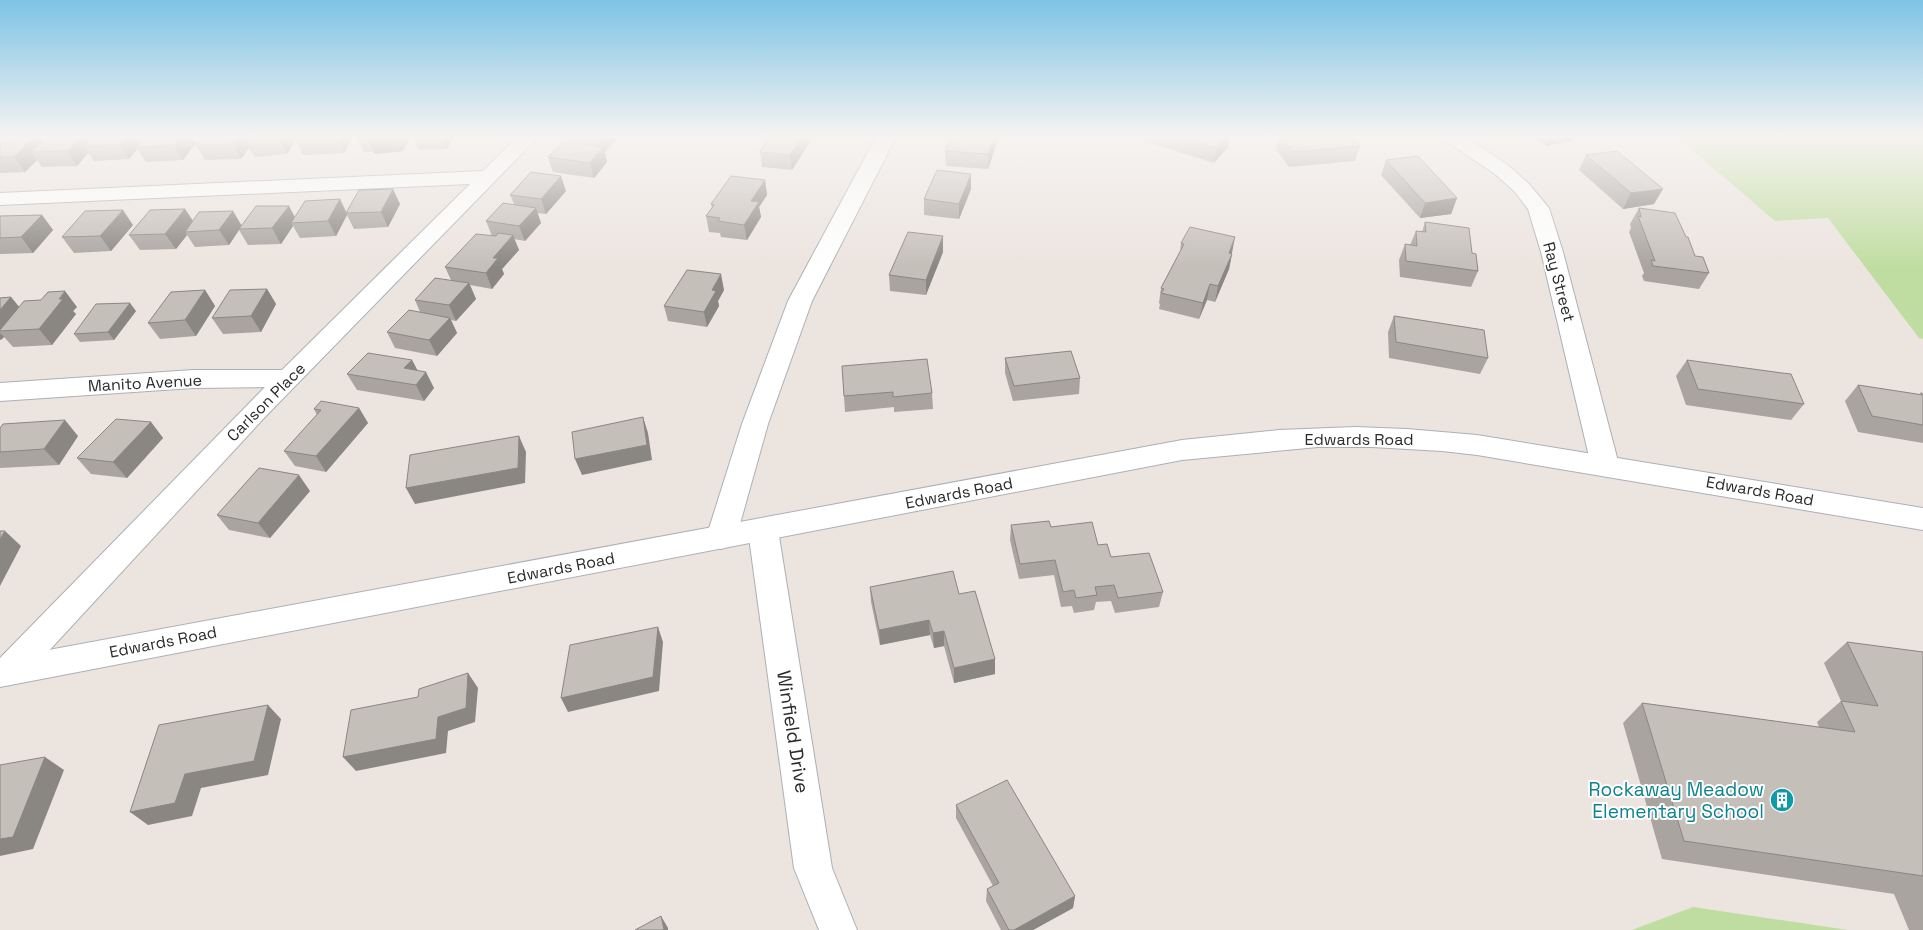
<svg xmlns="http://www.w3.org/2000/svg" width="1923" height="930" viewBox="0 0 1923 930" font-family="'Space Grotesk',sans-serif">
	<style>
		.green { fill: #c0dda1 }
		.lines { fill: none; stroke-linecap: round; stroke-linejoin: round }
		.minor-casing { stroke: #acb0b6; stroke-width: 2 }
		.tertiary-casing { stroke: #acb0b6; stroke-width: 2 }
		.minor { fill: #fff; fill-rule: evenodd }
		.tertiary { fill: #fff; fill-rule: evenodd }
		.wall { fill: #a9a4a0 }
		.shaded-wall { fill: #8a8682 }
		.building { fill: #c5bfba; stroke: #8a8682 }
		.labels { text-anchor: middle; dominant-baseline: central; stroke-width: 4; stroke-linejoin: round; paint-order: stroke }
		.street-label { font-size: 16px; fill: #2b2b2b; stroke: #fff }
		.near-street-label { font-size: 19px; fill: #2b2b2b; stroke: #fff }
		.near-culture-label { font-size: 19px; fill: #0d838f; stroke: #fff; text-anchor: end }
	</style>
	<rect width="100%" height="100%" fill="#ece4df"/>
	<path class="green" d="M1677 137H1923V339L1919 338 1828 218 1775 221Z
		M1693 907 1848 930H1632Z"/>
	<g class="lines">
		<g class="minor-casing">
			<path id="minor" d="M517 137H538L264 418 21 681 9 685 0 682V658L265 387 193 388 0 401V383L193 370H282L470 184 0 205V193L483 171Z
				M876 137H896L812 301 768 424 736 538 731 546 721 549 711 546 706 538 742 424 788 301Z
				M1443 137H1466L1509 166 1529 184 1549 208 1563 252 1619 465 1615 472 1605 475 1595 472 1591 465 1541 252 1528 209 1515 192 1495 174 1446 141Z
				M763 519 773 522 778 530 832 868 857 930H819L794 868 748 530 753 522Z"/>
		</g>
		<g class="tertiary-casing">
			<path id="tertiary" d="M1355 427 1407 429 1477 435 1923 508V530L1477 455 1442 451 1372 447H1318L1182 460 0 687V659L1182 440 1279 430Z"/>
		</g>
		<use href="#minor" class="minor"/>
		<use href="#tertiary" class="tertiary"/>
	</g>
	<path class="wall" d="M139 137 142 141 145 137H192L196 143 183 160 146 162 137 149 129 159 94 161 88 153 77 166 42 167 37 160 25 172 0 173V143Z
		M202 137H351L352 139 344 153 303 155 296 140 287 154 255 157 249 148 241 159 205 160 196 145Z
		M357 137H410L403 151 375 154 374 152H364L357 138Z
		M413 137H454L447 149 419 150Z
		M567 137H619L605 152 607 162 594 178 553 172 548 157 569 143Z
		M764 137H813L792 170 762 167 760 152 765 144Z
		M960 137H999L988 169 946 166 945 151 958 141Z
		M1145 137H1230L1228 147 1214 163 1144 141Z
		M1279 137H1353L1360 146 1355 161 1289 167 1276 149Z
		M1531 137H1573L1572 140 1546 146Z
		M1586 155 1654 204 1623 209 1579 170Z
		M1386 160 1457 198 1451 214 1420 218 1381 175Z
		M765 180 767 195 759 207 761 217 747 240 721 237 720 233 709 232 706 216 712 208 711 204Z
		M971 189 959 219 924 215V199Z
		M566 191 546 214 537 213 541 223 525 241 514 239 519 250 502 269 504 274 492 289 470 285 476 299 456 321 451 320 457 333 437 356 395 348 387 332 420 312 415 300 451 280 445 267 492 236 486 221 514 204 510 195Z
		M340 199 347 213 400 204 388 227 354 229 347 215 336 236 300 238 293 226 281 244 248 245 239 230 229 245 195 247 187 235 176 249 140 250 129 235 185 209 193 221 241 225 295 217Z
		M1639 208 1695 256 1709 273 1699 289 1644 281 1642 276 1644 273 1629 232 1631 228 1630 224Z
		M42 215 53 230 33 253 0 254V216Z
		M1425 222 1472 253 1478 271 1471 287 1400 277 1399 260 1405 244 1410 245 1416 231 1422 232Z
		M133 225 111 251 74 253 62 237Z
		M1181 243 1232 254 1229 269 1215 302 1207 300 1199 319 1159 309 1160 304 1159 303 1161 288 1180 252Z
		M943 252 926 295 890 291 889 275Z
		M267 289 276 304 261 332 223 334 212 318Z
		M205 290 215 306 196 336 160 339 148 323Z
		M724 290 718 301 719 306 707 327 668 321 664 306Z
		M11 297 19 307H77L73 311 76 314 52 345 13 347 4 337 0 340V298Z
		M136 311 114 340 80 342 74 334Z
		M1394 316 1488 358 1480 374 1389 358 1388 332Z
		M1005 358 1080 378 1079 394 1013 401 1005 373Z
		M412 360 417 370 434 388 424 401 357 390 347 374Z
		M1687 360 1804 404 1791 420 1686 405 1676 376Z
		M842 366 932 393 933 409 894 412V407L845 412Z
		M1858 385 1919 395 1921 392 1923 393V443L1858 432 1845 401Z
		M359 408 368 423 326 472 295 466 284 451 317 415 314 409Z
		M151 422 163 438 127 478 91 474 77 458Z
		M0 428 78 436 59 465 0 468Z
		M310 491 270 538 229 530 217 515Z
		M1011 525 1098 545 1111 557 1163 592 1159 607 1115 613 1111 601 1096 602 1094 610 1074 613 1072 606 1061 607 1054 575 1019 579 1010 540Z
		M870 587 959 594 995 674 954 683 944 646 934 648 930 635 880 645 871 602Z
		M1847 642 1923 652V930H1909L1894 894 1662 859 1623 723 1642 703 1819 727 1817 722 1841 701 1824 663Z
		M956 805 1075 896 1073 908 1033 930H1001L986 901 987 889 993 886 956 818Z"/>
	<path class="shaded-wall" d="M34 137H40L48 148 31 152 37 160 25 172 14 157Z
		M80 137H93L84 146 88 153 77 166 67 151Z
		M122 137H139L143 142 136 147 137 149 129 159 119 145Z
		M181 137H192L196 143 183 160 174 145Z
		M238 137H253L246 142 249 148 241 159 233 144Z
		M281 137H298L287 154 279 139Z
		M338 137H351L352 139 344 153 337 138Z
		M389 137H410L403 151 375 154 368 139Z
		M442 137H454L447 149Z
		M600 137H619L605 152 607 162 594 178 590 163 603 147Z
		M802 137H813L792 170 790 155Z
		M994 137H999L988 169V154Z
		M1227 137H1230L1228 147 1214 163 1217 148Z
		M1551 137H1573L1572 140 1546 146Z
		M971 174V189L959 219V204Z
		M561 176 566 191 546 214 541 199Z
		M765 180 767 195 759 207 761 217 747 240 744 225 751 201Z
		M393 189 400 204 388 227 381 212Z
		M1663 189 1654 204 1623 209 1631 193Z
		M1457 198 1451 214 1420 218 1425 203Z
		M340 199 347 215 336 236 328 221Z
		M289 206 297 221 291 223 293 226 281 244 272 228Z
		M536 208 541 223 525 241 519 226Z
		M185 209 195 224 185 232 187 235 176 249 165 234Z
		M123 210 133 225 111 251 100 236Z
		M233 211 242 226 239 229V230L229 245 219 230Z
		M42 215 53 230 33 253 21 237Z
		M513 235 519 250 502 269 504 274 492 289 486 273 493 258Z
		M943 236V252L926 295V280Z
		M1235 237 1232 253 1225 268 1229 253Z
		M1232 254 1229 269 1215 302 1218 286Z
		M721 274 724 290 718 301 719 306 707 327 704 312 712 290Z
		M469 283 476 299 456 321 449 305Z
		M1210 284 1207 300 1199 319 1203 303Z
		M267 289 276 304 261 332 251 316Z
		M205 290 215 306 196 336 185 320Z
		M65 291 77 307 73 311 76 314 52 345 39 329Z
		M11 297 24 313 0 331V310Z
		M130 303 136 311 114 340 108 332Z
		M450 318 457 333 437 356 429 340Z
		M0 333 4 337 1 340 0 339Z
		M412 360 420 375 404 368Z
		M426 372 434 388 424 401 416 385Z
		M359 408 368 423 326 472 316 456Z
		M643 417 648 433 652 460 582 475 575 459Z
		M65 420 78 436 59 465 44 449Z
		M151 422 163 438 127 478 113 462Z
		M519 436 526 452 525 483 415 504 406 488Z
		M299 475 310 491 270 538 258 523Z
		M5 531 21 546 0 586V539Z
		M929 620 930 635 880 645 879 630Z
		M658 627 663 642 659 691 568 712 561 698Z
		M944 631V646L934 648 933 633Z
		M995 659V674L954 683V668Z
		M468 673 478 688 475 722 448 731 446 753 356 771 343 757 438 717Z
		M268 705 281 719 268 775 201 788 192 816 148 825 130 812 185 774Z
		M45 757 64 770 33 849 0 856V839Z
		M1075 896 1073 908 1033 930H1014Z
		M661 916 668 928V930H664Z"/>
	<path class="building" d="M18 137H34L14 157H0V143L1 142 13 141Z
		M47 137H80L67 151 31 152Z
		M92 137H126L119 145 84 146Z
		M145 137H181L174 145 136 147Z
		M202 137H238L233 144 196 145Z
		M250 137H281L279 139 246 142Z
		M298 137H338L337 138 296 140Z
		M357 137H389L368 139 369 137 357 138Z
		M770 137H802L790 155 760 152Z
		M960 137H994L988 154 945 151 950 140 958 141Z
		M1181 137H1227L1217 148Z
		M1282 137H1353L1360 146 1293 152Z
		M563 142 603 147 590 163 548 157Z
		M1617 151 1663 189 1631 193 1586 155Z
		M1418 156 1457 198 1425 203 1386 160Z
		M937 170 971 174 959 204 924 199Z
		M531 172 561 176 541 199 510 195Z
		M731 176 765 180 751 201 759 202 744 225 718 221 720 218 706 216 714 205 711 204Z
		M393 189 381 212 346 213 359 190Z
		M340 199 328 221 291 223 305 201Z
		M503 203 536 208 519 226 486 221Z
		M256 206H289L272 228 239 229Z
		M1639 208 1675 213 1686 237H1688L1695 256 1703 257 1709 273 1653 266 1651 260 1655 261 1638 216 1641 217Z
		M185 209 165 234 129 235 150 210Z
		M123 210 100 236 62 237 85 211Z
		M233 211 219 230 185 232 199 212Z
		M42 215 21 237 0 238V216Z
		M1425 222 1469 228 1472 253 1476 254 1478 271 1406 261 1405 244 1417 246 1416 231 1426 232Z
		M1190 227 1235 237 1229 253 1232 254 1218 286 1210 284 1203 303 1161 293 1164 289 1161 288 1184 244 1181 243Z
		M908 232 943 236 926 280 889 275Z
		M498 233 513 235 493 258H498L486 273 445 267 476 234 496 236Z
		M687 270 721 274 712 290 716 291 704 312 664 306Z
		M435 278 469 283 449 305 415 300Z
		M267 289 251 316 212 318 230 290Z
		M205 290 185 320 148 323 171 292Z
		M65 291 59 299H63L39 329 0 331V330L24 301 41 300 48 292Z
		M11 297 0 310V298Z
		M130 303 108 332 74 334 96 304Z
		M409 310 450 318 429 340 387 332Z
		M1394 316 1484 330 1488 358 1396 342Z
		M1071 351 1080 378 1014 386 1005 358Z
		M368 353 412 360 404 368 426 372 416 385 347 374Z
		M927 359 932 393 893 397V392L844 396 842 366Z
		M1687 360 1782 373 1791 374 1804 404 1698 389Z
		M1858 385 1923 395V425L1872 416Z
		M321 401 359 408 316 456 284 451 321 410 314 409Z
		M643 417 647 445 575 459 572 432Z
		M116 419 151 422 113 462 77 458Z
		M65 420 44 449 0 452V428L3 424Z
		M519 436 518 468 406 488 410 455Z
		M259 468 299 475 258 523 217 515Z
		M1049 521 1051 527 1092 522 1098 545 1107 544 1111 557 1149 553 1163 592 1118 598 1114 585 1095 587 1097 595 1076 598 1074 590 1063 592 1055 560 1020 564 1011 525Z
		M0 531H5L0 539Z
		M953 571 959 594 975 591 995 659 954 668 944 631 933 633 929 620 879 630 870 587Z
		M658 627 653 677 561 698 570 645Z
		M1847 642 1923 652V876L1684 841 1642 703 1855 732 1841 701 1878 706Z
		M468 673 466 708 438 717 436 739 343 757 351 710 418 697 419 689Z
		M268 705 254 761 185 774 175 803 130 812 159 725Z
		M45 757 13 837 0 839V765Z
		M1007 780 1075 896 1014 930H1009L987 889 999 883 956 805Z
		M661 916 664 930H635Z"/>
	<linearGradient id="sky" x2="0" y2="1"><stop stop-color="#7dc3e6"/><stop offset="0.51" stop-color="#f6f3f1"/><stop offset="1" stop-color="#f6f3f1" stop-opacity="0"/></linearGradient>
	<rect width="1923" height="267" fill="url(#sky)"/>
	<defs>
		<g id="building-disc" transform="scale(1.25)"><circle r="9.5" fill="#0f9aa8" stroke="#fff"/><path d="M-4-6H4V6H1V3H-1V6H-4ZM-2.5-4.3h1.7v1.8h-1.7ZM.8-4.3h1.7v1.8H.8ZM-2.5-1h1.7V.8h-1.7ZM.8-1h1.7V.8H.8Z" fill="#fff"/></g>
	</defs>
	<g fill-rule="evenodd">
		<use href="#building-disc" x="1782" y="800"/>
	</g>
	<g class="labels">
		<g class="street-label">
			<text transform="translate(1559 282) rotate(75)">Ray Street</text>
			<text transform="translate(145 383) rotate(-3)">Manito Avenue</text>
			<text transform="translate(266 402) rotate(-45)">Carlson Place</text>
			<text x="1359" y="439">Edwards Road</text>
			<text transform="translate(1760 491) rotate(10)">Edwards Road</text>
			<text transform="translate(959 493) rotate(-11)">Edwards Road</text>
			<text transform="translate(561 568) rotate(-11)">Edwards Road</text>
			<text transform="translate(163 642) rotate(-11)">Edwards Road</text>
		</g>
		<g class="near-street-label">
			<text transform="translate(793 732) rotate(81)">Winfield Drive</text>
		</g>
		<g class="near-culture-label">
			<text x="1764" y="789">Rockaway Meadow<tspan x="1764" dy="22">Elementary School</tspan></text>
		</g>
	</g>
</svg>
